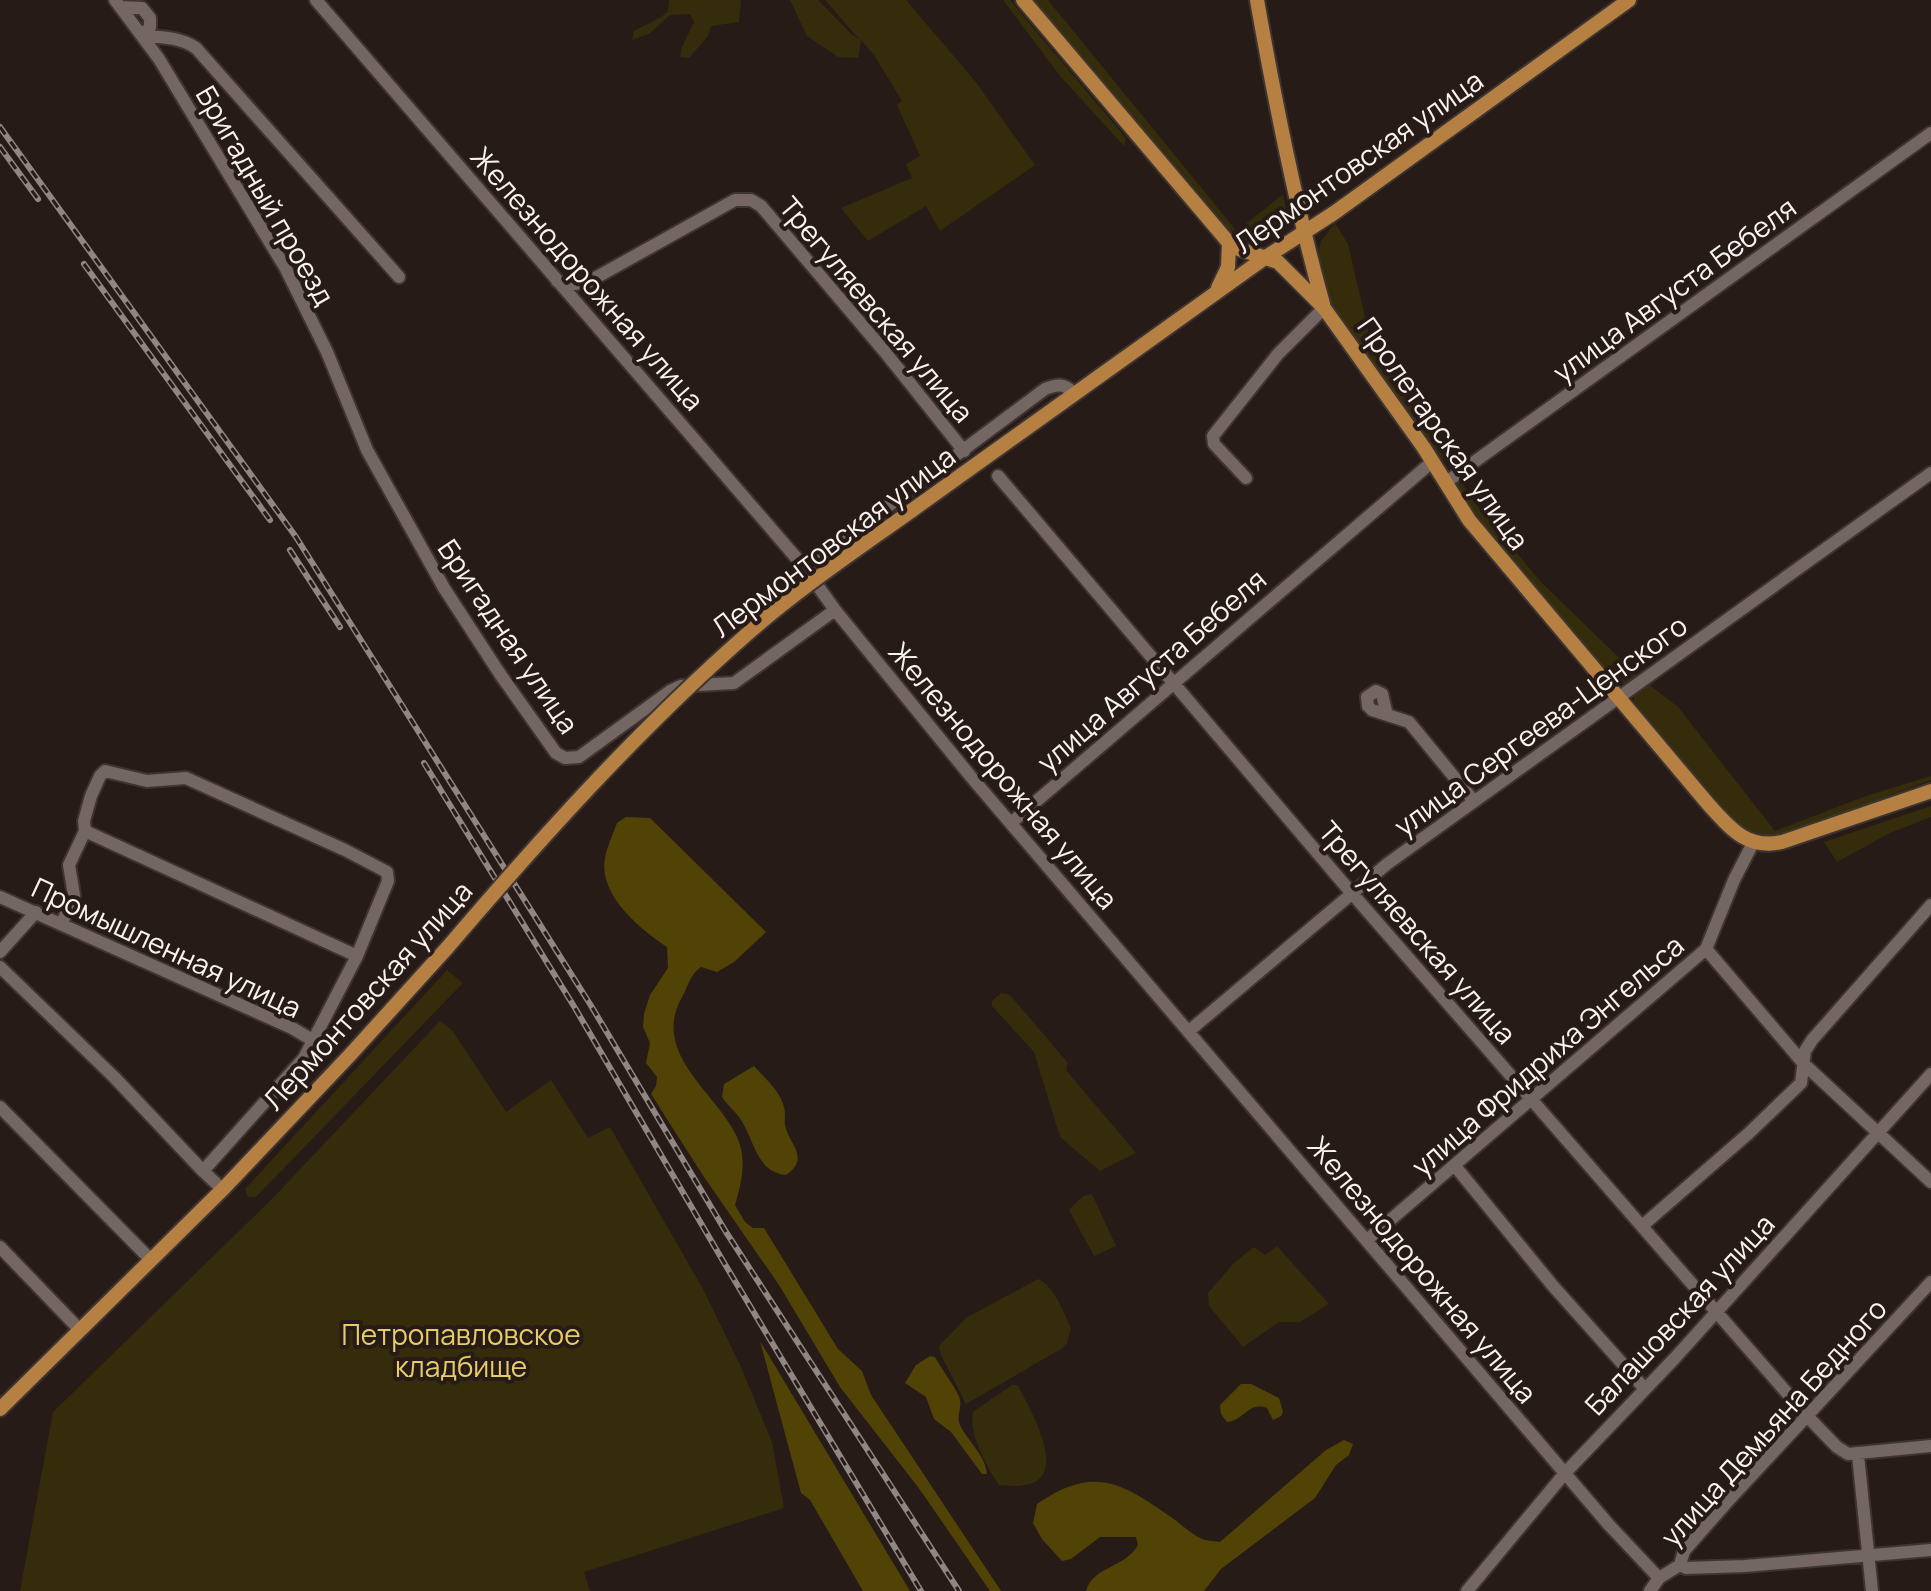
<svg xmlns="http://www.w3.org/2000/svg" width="1931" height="1591" viewBox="0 0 1931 1591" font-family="Manrope,sans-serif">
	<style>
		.green { fill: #342c0b }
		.forest { fill: #504305 }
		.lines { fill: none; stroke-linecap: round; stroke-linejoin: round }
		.minor-casing { stroke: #3e3533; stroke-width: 16 }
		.major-casing { stroke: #3e3533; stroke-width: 18 }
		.minor { stroke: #746662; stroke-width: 12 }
		.major { stroke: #b78043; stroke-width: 14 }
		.rail-casing { stroke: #908683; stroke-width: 6 }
		.rail { stroke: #271b18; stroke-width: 3; stroke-dasharray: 9; stroke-linecap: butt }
		.major-bridge-casing { stroke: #3e3533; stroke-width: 18; stroke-linecap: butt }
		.major-bridge { stroke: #b78043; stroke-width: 14 }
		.labels { text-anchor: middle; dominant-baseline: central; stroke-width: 8; stroke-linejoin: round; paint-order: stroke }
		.street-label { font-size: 28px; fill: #fbf3f0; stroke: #271b18 }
		.park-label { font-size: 28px; fill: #e6cd67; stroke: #271b18 }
	</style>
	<rect width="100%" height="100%" fill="#271b18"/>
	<path class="green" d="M669 0H741L739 22 711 26 708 36 689 58 680 57 682 47 694 22 690 14 670 15 649 34 632 40 634 31 661 17 668 11Z
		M790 0H818L852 35 859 39 825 0H906L975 81 1035 165 940 231 926 206 868 241 841 208 912 178 906 164 920 156 897 105 902 101 874 55 861 40 858 58 838 57 807 36Z
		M1003 0H1010L1126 138 1124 146 1060 76Z
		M1029 0H1048L1235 229 1229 234Z
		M1283 194 1287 214C1271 227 1253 251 1231 236Z
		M1335 223 1348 244 1372 347 1425 417 1453 459 1455 467 1443 460 1360 350 1324 293 1316 259 1321 241Z
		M1459 479 1475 503 1541 582 1640 678 1632 683 1615 684 1466 509 1454 485Z
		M1647 683 1678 707 1775 831 1866 796 1931 776V780L1813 824 1774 836 1752 834 1735 824 1633 703 1634 697Z
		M1931 806V817L1890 833 1837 862 1824 842Z
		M447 970 463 983 256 1197H248L245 1189Z
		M1001 993 1010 995 1068 1063 1066 1070 1136 1153 1100 1171 1060 1137 1034 1052 992 1006V1001Z
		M440 1021 452 1030 506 1112 551 1080 588 1138 610 1127 703 1289 741 1367 772 1442 784 1508 584 1572 590 1591H20L53 1412 270 1201Z
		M1092 1194 1116 1246 1094 1256 1069 1210 1083 1196Z
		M1277 1246 1329 1304 1300 1322H1279L1243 1347 1209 1306 1208 1293 1234 1263 1254 1247 1265 1255Z
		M1038 1279C1055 1287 1063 1311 1071 1328L1067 1343 1061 1349 966 1404 941 1355 939 1346 966 1318Z
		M1012 1385H1018C1028 1407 1072 1477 1025 1485 1017 1487 1008 1485 999 1485 988 1469 966 1429 974 1411Z"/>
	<path class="forest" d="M626 817 650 818 766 932 734 962 717 972 701 967C689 976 689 985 682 997 651 1052 713 1090 735 1133 748 1156 742 1182 735 1205L745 1222 753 1228H764L838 1349 862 1371 871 1395 1001 1591H990L918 1487 840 1387 779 1285 702 1174 651 1094 656 1086 657 1077 646 1063 650 1043 643 1027 644 1014 650 995 668 968 667 947C640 929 598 895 605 858 607 847 613 834 617 823Z
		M754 1066C764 1077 781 1092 784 1107 786 1113 784 1119 785 1125 789 1145 811 1157 786 1175 754 1171 755 1138 739 1117 734 1110 727 1105 722 1097L724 1084Z
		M760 1341 910 1591H863L810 1500 801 1493Z
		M930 1356 935 1357C940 1367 959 1392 960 1400 962 1408 956 1416 960 1425 968 1442 985 1454 987 1474H982L951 1432 934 1419 926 1397 905 1383 916 1365Z
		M1241 1384H1251L1279 1398 1283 1412 1281 1416 1273 1420 1267 1408C1248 1401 1244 1421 1227 1422L1221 1414 1220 1405Z
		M1344 1440 1353 1444 1349 1455 1336 1465 1315 1498 1221 1569 1204 1591H1086C1093 1566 1124 1569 1138 1545L1136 1537H1100L1071 1559 1062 1561 1042 1539 1033 1523 1037 1504C1093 1465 1121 1482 1171 1517 1181 1524 1191 1534 1202 1539 1207 1541 1215 1541 1220 1542L1326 1450Z"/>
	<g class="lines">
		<g class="minor-casing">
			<path id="minor" d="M115 0 159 59 286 269 327 352 367 450 444 588 500 674 556 753 565 758 579 757 670 691 681 686 734 683 835 610
				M316 0 805 568 835 610 972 778 1609 1525 1659 1578
				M120 7 142 8 150 18V27L142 36
				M142 36C160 37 180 37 196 48L399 277
				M557 281 567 285 588 282 735 200H751L761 206 885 352 964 451
				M998 476 1343 883 1807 1416 1837 1447 1848 1454 1931 1446
				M1246 478 1214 444 1213 436 1278 354 1324 308
				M1445 483 1931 133
				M805 568 1045 389C1057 384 1065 383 1074 394
				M1387 715 1382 694 1376 691 1367 697 1368 706 1372 710 1409 722 1473 800
				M1011 823 1432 462
				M85 831 357 956
				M0 897 292 1028 314 1041
				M62 923 74 895 69 865 85 831 84 821 91 796 100 776 105 771 147 781 186 778 345 850 387 872 388 881 357 956 304 1058 203 1171 222 1189
				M1706 949 1804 1064 1931 1182
				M0 952 36 912
				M0 967 114 1077 203 1171
				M1189 1031 1387 864 1931 473
				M0 1107 151 1260
				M1455 1166 1553 1286 1645 1389
				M1642 1226 1749 1133 1801 1083 1805 1051 1812 1040 1931 905
				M1367 1240 1706 949 1734 880 1753 843
				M0 1247 80 1330
				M1858 1455 1872 1591
				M1680 1565 1686 1568 1745 1566 1931 1550
				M1467 1591 1565 1473 1674 1359 1931 1074
				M1650 1591 1659 1578 1680 1565 1684 1551 1728 1501 1931 1282"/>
		</g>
		<g class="major-casing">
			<path id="major" d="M1023 0 1229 243 1239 249 1278 262 1324 308 1424 448 1469 520 1709 805C1730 828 1747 850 1782 842L1931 791
				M1257 0C1275 102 1295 204 1323 304
				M1218 288 1228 267 1229 243
				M911 511 1266 257 1334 213 1629 0
				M0 1409 224 1188 350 1055 447 948"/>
		</g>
		<use href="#minor" class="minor"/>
		<use href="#major" class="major"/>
		<g class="rail-casing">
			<path id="rail" d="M0 127 296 537 590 1004 726 1232 959 1591
				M0 147 38 199
				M84 264 270 520
				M290 550 340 627
				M424 763 575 1008 726 1266 921 1591"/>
		</g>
		<use href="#rail" class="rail"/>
		<g class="major-bridge-casing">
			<path id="major-bridge" d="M447 948C540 839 638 730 746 635 797 590 855 551 911 511"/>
		</g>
		<use href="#major-bridge" class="major-bridge"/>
	</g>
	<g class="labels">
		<g class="street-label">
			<text transform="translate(1358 161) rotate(-35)">Лермонтовская улица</text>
			<text transform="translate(266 195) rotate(60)">Бригадный проезд</text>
			<text transform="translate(588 278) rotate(49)">Железнодорожная улица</text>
			<text transform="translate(1674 289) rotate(-36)">улица Августа Бебеля</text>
			<text transform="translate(877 309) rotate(50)">Трегуляевская улица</text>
			<text transform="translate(1444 433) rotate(55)">Пролетарская улица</text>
			<text transform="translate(833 541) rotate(-37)">Лермонтовская улица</text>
			<text transform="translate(509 636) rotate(56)">Бригадная улица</text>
			<text transform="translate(1151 670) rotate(-41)">улица Августа Бебеля</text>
			<text transform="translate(1540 725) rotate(-36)">улица Сергеева-Ценского</text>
			<text transform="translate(1004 775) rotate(50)">Железнодорожная улица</text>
			<text transform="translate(1418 932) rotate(49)">Трегуляевская улица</text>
			<text transform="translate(167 947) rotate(25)">Промышленная улица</text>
			<text transform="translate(367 995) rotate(-48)">Лермонтовская улица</text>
			<text transform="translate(1547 1055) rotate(-41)">улица Фридриха Энгельса</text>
			<text transform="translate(1423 1269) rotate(50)">Железнодорожная улица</text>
			<text transform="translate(1679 1314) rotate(-47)">Балашовская улица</text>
			<text transform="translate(1773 1422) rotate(-48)">улица Демьяна Бедного</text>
		</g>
		<g class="park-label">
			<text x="461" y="1334">Петропавловское<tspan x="461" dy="32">кладбище</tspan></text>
		</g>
	</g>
</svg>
